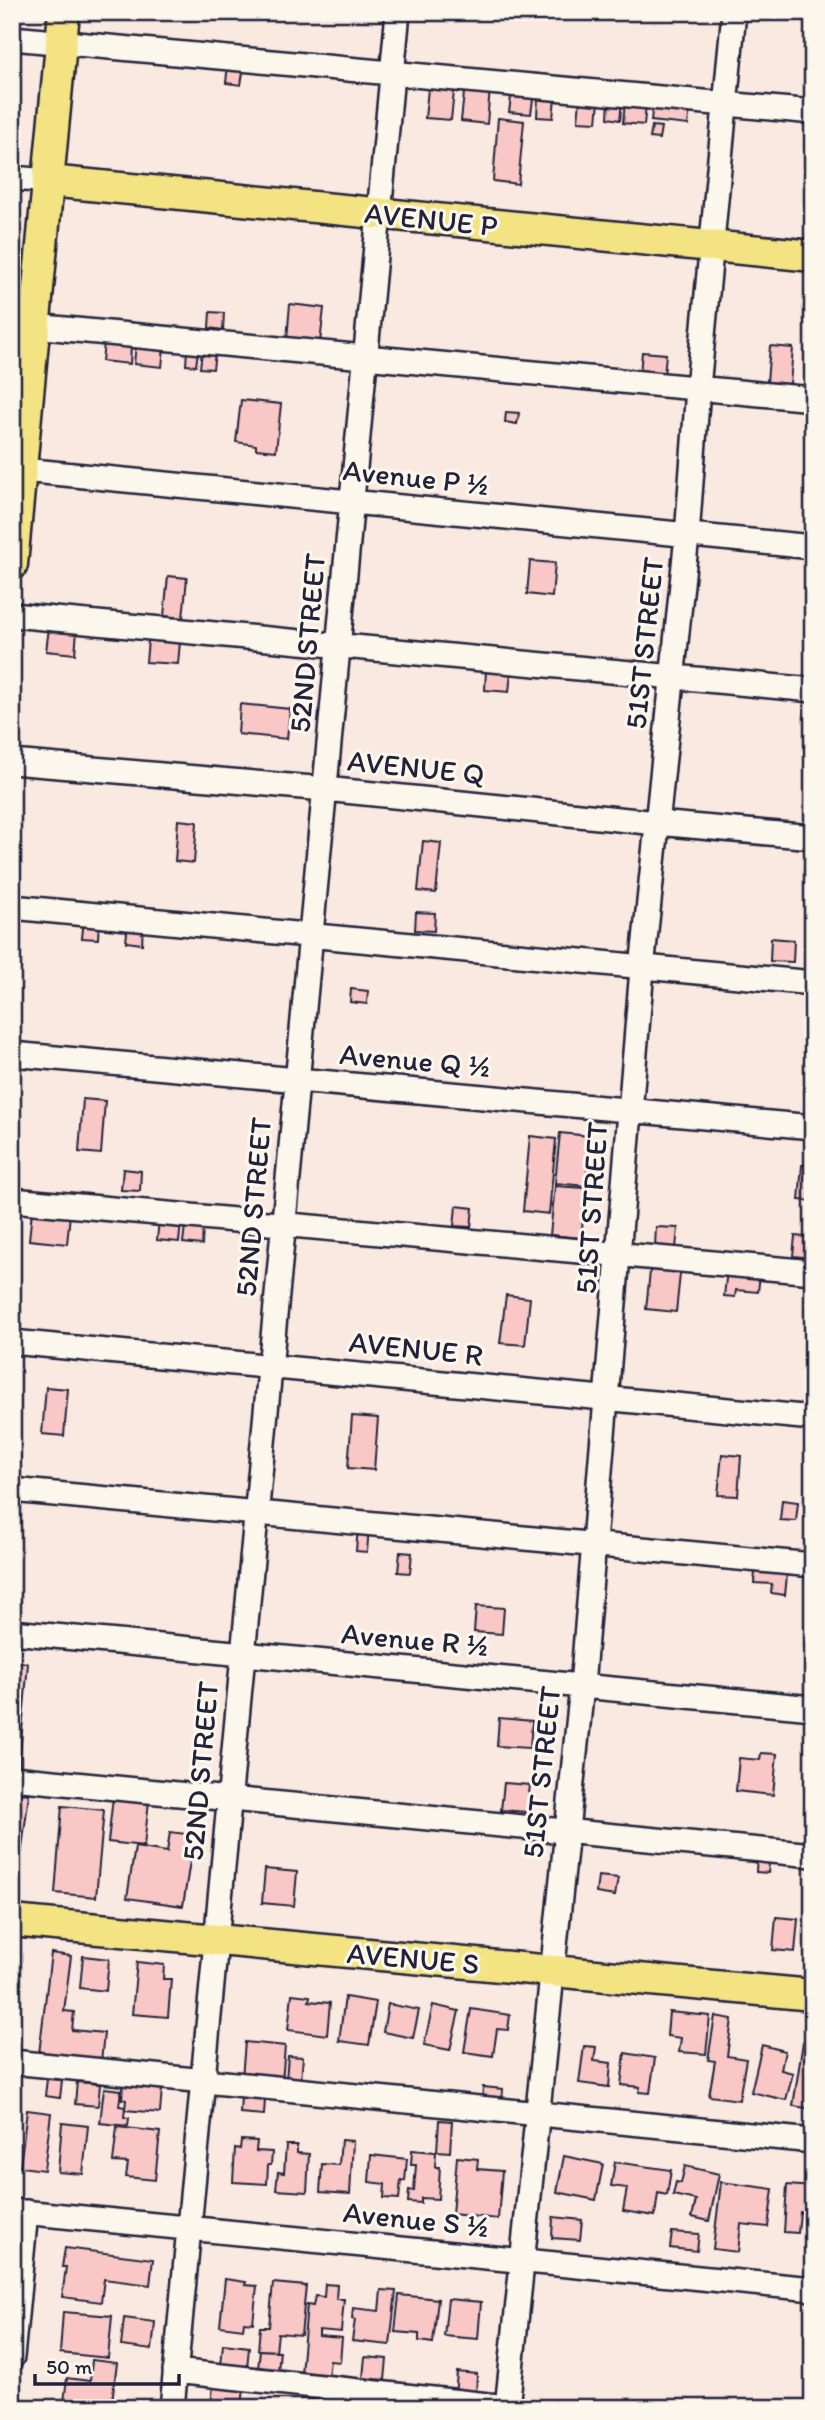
<svg xmlns="http://www.w3.org/2000/svg" width="825" height="2420" viewBox="0 0 825 2420" font-family="Itim,sans-serif">
	<style>
		.building { fill: #f9c8c6; stroke: #22223b; stroke-width: 2 }
		.lines { fill: none; stroke-linecap: round; stroke-linejoin: round }
		.minor-casing { stroke: #22223b; stroke-width: 28 }
		.major-casing { stroke: #22223b; stroke-width: 35 }
		.minor { stroke: #fbf7ec; stroke-width: 23 }
		.major { stroke: #f4e382; stroke-width: 30 }
		.labels { text-anchor: middle; dominant-baseline: central; stroke-width: 6; stroke-linejoin: round; paint-order: stroke }
		.street-label { font-size: 30px; fill: #22223b; stroke: #fbf7ec }
	</style>
	<rect width="100%" height="100%" fill="#fae9e1"/>
	<filter id="ink" filterUnits="userSpaceOnUse"><feTurbulence type="fractalNoise" baseFrequency=".0143" numOctaves="2"/><feDisplacementMap in="SourceGraphic" scale="14" xChannelSelector="R" yChannelSelector="G"/><feConvolveMatrix kernelMatrix="1 2 1 2 8 2 1 2 1" color-interpolation-filters="sRGB"/></filter>
	<g filter="url(#ink)">
		<path class="building" d="M272 12H296V17L272 14Z
			M228 64 244 66 241 85 226 83Z
			M808 75H813V98L806 97Z
			M429 79 455 82 451 120 425 118Z
			M465 84 490 87 487 124 461 121Z
			M512 89 534 92 531 114 509 112Z
			M538 97 555 98 553 118 537 117Z
			M580 100 599 101 597 122 578 121Z
			M609 100 622 101 620 120 608 118Z
			M625 102 646 104 644 125 623 123Z
			M653 102 690 106 688 125 651 121Z
			M498 118 524 121 518 184 493 181Z
			M652 126 661 127 659 139 650 138Z
			M290 304 324 308 320 343 287 339Z
			M210 312 224 313 223 330 209 328Z
			M104 343 131 345 130 364 102 361Z
			M136 344 164 347 162 367 134 364Z
			M770 346 793 348 790 384 767 382Z
			M187 350 198 351 196 366 186 365Z
			M202 351 215 352 213 369 200 368Z
			M642 352 666 354 664 376 640 374Z
			M241 400 281 404 276 451 256 449V445L236 442Z
			M506 412 519 413 517 424 505 422Z
			M530 561 555 563 552 597 527 594Z
			M168 576 187 578 183 618 164 616Z
			M49 628 77 631 75 654 46 651Z
			M148 640 180 642 178 664 146 662Z
			M486 670 511 672 509 692 485 690Z
			M240 704 290 709 287 739 238 734Z
			M178 820 197 822 194 863 175 861Z
			M423 841 441 843 436 893 418 891Z
			M416 912 435 913 434 931 415 930Z
			M84 920 99 921 98 939 82 938Z
			M128 923 143 925 142 944 126 942Z
			M771 938 794 940 793 962 770 961Z
			M351 989 368 991 367 1004 350 1002Z
			M83 1099 105 1101 101 1154 79 1152Z
			M560 1133 590 1136 586 1186 555 1183Z
			M530 1136 556 1139 549 1214 523 1211Z
			M802 1165 813 1166V1201L799 1200Z
			M123 1169 141 1171 140 1191 121 1190Z
			M555 1186 586 1188 581 1238 550 1235Z
			M456 1206 473 1208 471 1227 454 1226Z
			M32 1211 70 1214 67 1244 29 1240Z
			M159 1220 181 1222 179 1242 157 1240Z
			M185 1225 203 1227 202 1245 183 1243Z
			M656 1227 678 1228 676 1248 655 1246Z
			M795 1236 813 1238V1258L793 1256Z
			M651 1262 681 1265 676 1312 646 1309Z
			M727 1270 760 1274 758 1292 736 1290 735 1297 724 1296Z
			M506 1295 530 1298 525 1345 500 1343Z
			M46 1387 68 1389 64 1436 42 1434Z
			M352 1416 378 1418 374 1470 348 1468Z
			M722 1454 741 1456 738 1496 718 1495Z
			M782 1500 798 1502 796 1521 780 1520Z
			M358 1526 369 1527 367 1552 356 1551Z
			M400 1552 412 1553 410 1573 398 1572Z
			M756 1562 788 1565 785 1595 771 1593 772 1584 754 1583Z
			M476 1606 504 1608 502 1634 474 1632Z
			M12 1661 28 1663 19 1765 12 1764Z
			M499 1718 532 1721 530 1748 497 1746Z
			M761 1753 777 1754 773 1795 736 1791 739 1758 760 1760Z
			M504 1783 530 1785 527 1812 501 1810Z
			M12 1792 29 1794 21 1856 12 1855Z
			M113 1797 149 1801 144 1846 108 1842Z
			M62 1806 104 1810 96 1897 55 1893Z
			M170 1832 194 1835 183 1906 127 1898 135 1847 167 1852Z
			M757 1854 770 1855 768 1873 756 1872Z
			M265 1869 297 1872 294 1906 262 1903Z
			M598 1876 618 1878 615 1896 596 1893Z
			M776 1917 798 1919 795 1952 773 1950Z
			M51 1953 71 1956 64 2011 74 2012 72 2030 104 2033 101 2062 39 2054Z
			M83 1956 109 1959 106 1991 80 1988Z
			M137 1962 164 1965 163 1979H171L168 2017 132 2014Z
			M292 1994 310 1996 309 2001 330 2003 327 2035 288 2030Z
			M345 1997 376 2002 369 2045 339 2041Z
			M388 2004 419 2010 413 2038 383 2032Z
			M433 2005 459 2011 450 2050 424 2045Z
			M471 2009 510 2015 508 2030 497 2029 493 2056 464 2052Z
			M669 2012 710 2016 706 2054 679 2052 681 2038 667 2036Z
			M715 2016 732 2019 727 2056 746 2059 739 2100 709 2096 715 2061 708 2060Z
			M245 2042 285 2046 282 2082 242 2078Z
			M803 2042 813 2044V2109L793 2106Z
			M762 2045 785 2051 781 2070 793 2073 786 2100 751 2092Z
			M584 2046 596 2047 594 2061 611 2063 609 2087 579 2083Z
			M625 2053 655 2058 650 2093 639 2092 640 2087 621 2085Z
			M288 2056 303 2057 301 2081 286 2080Z
			M47 2079 62 2080 60 2098 45 2096Z
			M77 2082 100 2084 98 2106 75 2104Z
			M123 2085 162 2088 160 2113 125 2110 126 2100 122 2099Z
			M483 2087 503 2089 502 2102 482 2101Z
			M104 2088 121 2090 119 2106 125 2107 124 2117 129 2118 128 2126 100 2123Z
			M241 2097 265 2099 264 2115 240 2113Z
			M12 2106H17L12 2160Z
			M27 2110 51 2113 44 2170 20 2167Z
			M439 2120 452 2121 450 2152 437 2151Z
			M62 2123 88 2126 83 2174 58 2172Z
			M117 2127 160 2132 155 2180 126 2177 128 2163 113 2162Z
			M241 2140 257 2141 256 2151 272 2152 271 2165H268L267 2184 233 2182 235 2148 240 2149Z
			M341 2140 353 2141 350 2194 320 2192 322 2164 339 2165Z
			M286 2145H297V2153L309 2154 307 2192 276 2190 278 2172 284 2173Z
			M412 2150 436 2152 435 2167H440L438 2199 421 2198V2203L408 2202 409 2190 414 2191 416 2165H411Z
			M371 2155 407 2159 405 2181 401 2180 399 2199 384 2198 385 2184 369 2182Z
			M564 2156 603 2164 596 2200 557 2192Z
			M457 2157 478 2159 477 2169 502 2171 498 2219 452 2214Z
			M615 2162 671 2170 667 2195 658 2193 655 2216 623 2211 627 2188 611 2186Z
			M685 2166 719 2174 709 2221 692 2217 696 2200 673 2195 676 2182 681 2183Z
			M721 2182 773 2189 768 2227 741 2224 738 2252 713 2249Z
			M787 2185 813 2187V2213L800 2212 798 2233 784 2232Z
			M553 2217 582 2220 580 2240 552 2238Z
			M672 2232 699 2234 697 2251 670 2248Z
			M65 2248 153 2259 150 2285 104 2279 101 2302 62 2297 66 2267H62Z
			M225 2279 246 2282 245 2285 257 2286 253 2323 244 2322 243 2329 220 2326Z
			M273 2283 306 2286 301 2335 278 2333 276 2351 258 2350 260 2327H269Z
			M325 2284 337 2285 336 2299H344L341 2332 319 2330V2336L342 2338 340 2362 330 2361 328 2376 301 2374 307 2305 313 2306 315 2296 324 2297Z
			M381 2290 396 2291 390 2345 352 2341 355 2320 352 2319 353 2308 379 2311Z
			M399 2295 438 2299 433 2343 419 2341V2334L395 2332Z
			M448 2299 481 2302 478 2339 444 2336Z
			M63 2312 112 2316 108 2358 60 2353Z
			M124 2318 155 2322 152 2350 121 2346Z
			M223 2344 249 2347 247 2368 221 2366Z
			M260 2350 280 2351 278 2371 258 2369Z
			M365 2357 387 2359 385 2380 363 2378Z
			M92 2360 117 2363 112 2401 105 2400 104 2408H51L52 2401 64 2402 67 2378 90 2381Z
			M457 2372 477 2374 476 2397 455 2396Z
			M213 2384 244 2387 242 2408H211Z"/>
		<g class="lines">
			<g class="minor-casing">
				<path id="minor" d="M12 38 813 112
					M12 178 49 181
					M12 324 813 399
					M12 469 813 547
					M12 615 813 690
					M12 762 325 789 657 823 813 837
					M12 907 813 983
					M12 1054 813 1127
					M12 1200 813 1272
					M12 1342 813 1418
					M12 1490 813 1565
					M12 1632 813 1708
					M12 1778 813 1855
					M12 2062 813 2141
					M12 2211 813 2289
					M12 2357 26 2212
					M175 2371 507 2407
					M172 2408 398 12
					M507 2408 582 1686 642 969 687 536 698 388 734 12"/>
			</g>
			<g class="major-casing">
				<path id="major" d="M49 181 813 256
					M12 564 64 12
					M12 1921 813 1995"/>
			</g>
			<use href="#minor" class="minor"/>
			<use href="#major" class="major"/>
		</g>
	</g>
	<g class="labels">
		<g class="street-label">
			<text transform="translate(431 219) rotate(6)">AVENUE P</text>
			<text transform="translate(416 477) rotate(6)">Avenue P ½</text>
			<text transform="translate(307 643) rotate(-85)">52ND STREET</text>
			<text transform="translate(644 643) rotate(-84)">51ST STREET</text>
			<text transform="translate(416 767) rotate(6)">AVENUE Q</text>
			<text transform="translate(415 1060) rotate(5)">Avenue Q ½</text>
			<text transform="translate(253 1207) rotate(-85)">52ND STREET</text>
			<text transform="translate(591 1208) rotate(-86)">51ST STREET</text>
			<text transform="translate(416 1348) rotate(6)">AVENUE R</text>
			<text transform="translate(415 1639) rotate(5)">Avenue R ½</text>
			<text transform="translate(200 1771) rotate(-85)">52ND STREET</text>
			<text transform="translate(541 1772) rotate(-84)">51ST STREET</text>
			<text transform="translate(413 1958) rotate(5)">AVENUE S</text>
			<text transform="translate(416 2219) rotate(6)">Avenue S ½</text>
		</g>
	</g>
	<rect width="825" height="2420" fill="none" stroke="#fbf7ec" stroke-width="42"/>
	<rect x="21" y="21" width="783" height="2378" fill="none" stroke="#22223b" stroke-width="2.5" filter="url(#ink)"/>
	<path d="M35 2374v10h144v-10" fill="none" stroke="#22223b" stroke-width="3.5"/>
	<text x="46" y="2374" font-size="21" fill="#22223b" stroke="#fbf7ec" stroke-width="5" paint-order="stroke">50 m</text>
</svg>
